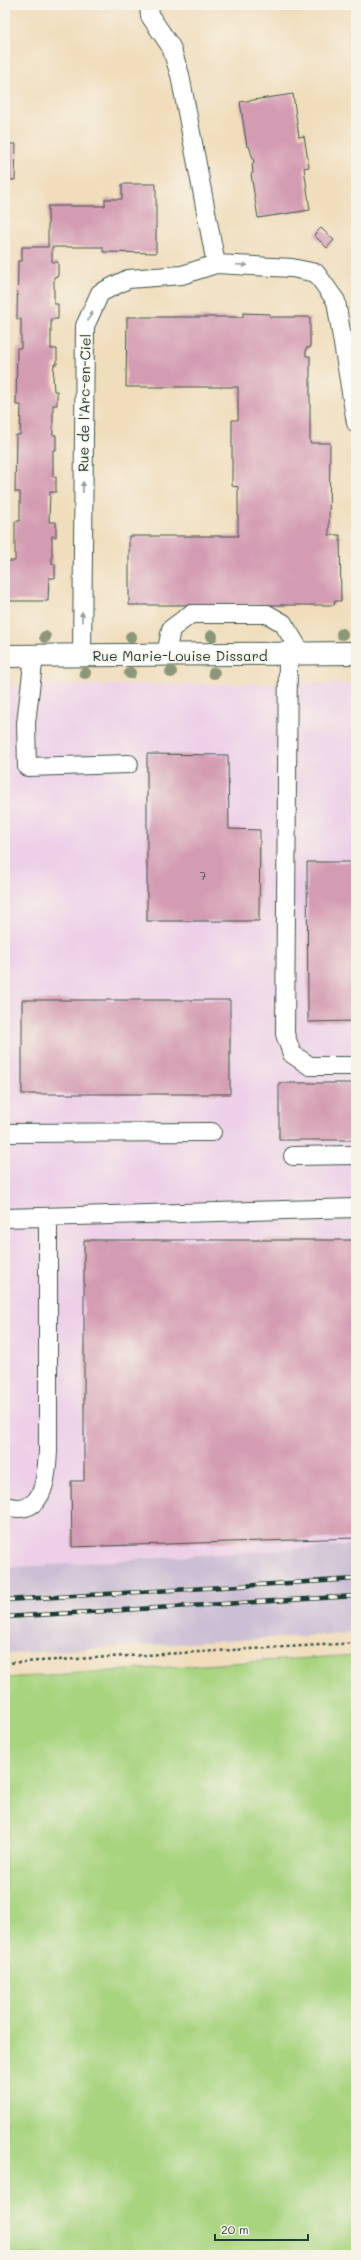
<svg xmlns="http://www.w3.org/2000/svg" width="361" height="2260" viewBox="0 0 361 2260" font-family="Mali,sans-serif">
	<style>
		.built { fill: #edd0e8 }
		.industrial { fill: #ccbed4 }
		.green { fill: #a8d480; stroke: #64885a }
		.building { fill: #d49cb3 }
		.lines { fill: none; stroke-linecap: round; stroke-linejoin: round }
		.lane-casing { stroke: #3e5548; stroke-width: 20 }
		.street-casing { stroke: #3e5548; stroke-width: 24 }
		.path { stroke: #3e5548; stroke-width: 2.5; stroke-dasharray: 3 3; stroke-linecap: butt }
		.lane { stroke: #fff; stroke-width: 18 }
		.street { stroke: #fff; stroke-width: 22 }
		.rail-casing { stroke: #1f3d34; stroke-width: 4.5 }
		.rail { stroke: #f7f3e8; stroke-width: 3; stroke-dasharray: 9; stroke-linecap: butt }
		.tree { fill: #8c9679 }
		.oneway { fill: #8f9e9a }
		.labels { text-anchor: middle; dominant-baseline: central; stroke-width: 3; stroke-linejoin: round; paint-order: stroke }
		.number-label { font-size: 12px; fill: #4c5554 }
		.street-label { font-size: 14px; fill: #1f3d34; stroke: #f7f3e8 }
	</style>
	<rect width="100%" height="100%" fill="#f7f3e8"/>
	<filter id="ink" filterUnits="userSpaceOnUse"><feTurbulence type="fractalNoise" baseFrequency=".025" numOctaves="2"/><feDisplacementMap in="SourceGraphic" scale="8" xChannelSelector="R" yChannelSelector="G"/><feConvolveMatrix kernelMatrix="1 2 1 2 8 2 1 2 1" color-interpolation-filters="sRGB"/></filter>
	<filter id="wash" filterUnits="userSpaceOnUse"><feTurbulence type="fractalNoise" baseFrequency=".012" numOctaves="4" result="noise"/><feDisplacementMap in="SourceGraphic" scale="16" xChannelSelector="R" yChannelSelector="G"/><feGaussianBlur stdDeviation="0.9" result="paint"/><feColorMatrix in="noise" values="0 0 0 0 0 0 0 0 0 0 0 0 0 0 0 0 0 1.4 0 .05"/><feComposite in="paint" operator="in"/></filter>
	<g filter="url(#wash)">
		<rect width="100%" height="100%" fill="#f0ddbc"/>
		<path class="built" d="M311 683 356 684V1545L5 1568V686Z"/>
		<path class="industrial" d="M356 1545V1633L5 1654V1568Z"/>
		<path class="green" d="M356 1655V2255H5V1678Z"/>
		<g id="blocks">
			<path class="building" d="M293 94 299 137 304 136 309 167 304 168 310 210 258 218 251 174 253 173 252 164 254 162 249 146 247 147 240 102Z
				M5 144H16L15 180H5Z
				M122 184H156V253L103 252V247H52V262H58V276L54 277V304H58V319H51V349H57V364H54L53 377 54 391H57V405H53V435H56V450H53V477H56V492H50L49 522H56V537L52 536V564H55V578H49L48 601H7V561H15V521H20V492H15L16 435H20L21 405H16L17 348H21V319H17L18 261H22V247H48V206H105V199H122Z
				M321 228 334 240 327 248 314 235Z
				M243 313 270 314V317H310V348H306V356H310V443H330L329 535H340L341 601H335L334 605H129V536H238V487L232 486V420H238V387H126L127 317H243Z
				M147 754 228 755 229 829 260 830 259 921H147Z
				M307 862H356V1021L308 1022Z
				M22 1000H230V1094H22Z
				M279 1083H356V1140H279Z
				M84 1240H356V1538L72 1547 71 1481H84Z"/>
		</g>
	</g>
	<g filter="url(#ink)">
		<use href="#blocks" fill-opacity="0" stroke="#3e5548" stroke-width="1"/>
		<g class="lines">
			<g class="lane-casing">
				<path id="lane" d="M149 5 150 16 171 47 180 75 216 264
					M288 654 285 1034 292 1054 310 1066H356
					M166 655 171 629 191 614H267L283 623 302 654
					M34 656 26 723 27 767 129 764
					M82 656 85 326 100 293 128 279 182 275 216 264 292 268 316 273 336 301 356 423
					M5 1133 212 1132
					M293 1156 356 1155
					M5 1218 356 1208
					M5 1506C45 1517 46 1479 48 1452V1217"/>
			</g>
			<g class="street-casing">
				<path id="street" d="M5 656 356 653"/>
			</g>
			<path class="path" d="M5 1663 356 1643"/>
			<use href="#lane" class="lane"/>
			<use href="#street" class="street"/>
			<g class="rail-casing">
				<path id="rail" d="M5 1600 356 1579
					M5 1617 356 1596"/>
			</g>
			<use href="#rail" class="rail"/>
		</g>
		<g class="tree">
			<circle cx="342" cy="634" r="6"/>
			<circle cx="212" cy="636" r="6"/>
			<circle cx="45" cy="637" r="6"/>
			<circle cx="131" cy="637" r="6"/>
			<circle cx="171" cy="672" r="6"/>
			<circle cx="85" cy="673" r="6"/>
			<circle cx="130" cy="673" r="6"/>
			<circle cx="214" cy="673" r="6"/>
		</g>
		<defs><path id="oneway-solid" d="M-6-.8H1V-3.2L6.5 0L1 3.2V.8H-6Z"/></defs>
		<g class="oneway">
			<use href="#oneway-solid" transform="translate(242 265) rotate(3)"/>
			<use href="#oneway-solid" transform="translate(90 316) rotate(-66)"/>
			<use href="#oneway-solid" transform="translate(83 487) rotate(-89)"/>
			<use href="#oneway-solid" transform="translate(82 617) rotate(-90)"/>
		</g>
	</g>
	<g class="labels">
		<g class="number-label">
			<text x="203" y="875">7</text>
		</g>
		<g class="street-label">
			<text transform="translate(84 403) rotate(-89)">Rue de l'Arc-en-Ciel</text>
			<text x="180" y="655">Rue Marie-Louise Dissard</text>
		</g>
	</g>
	<rect width="361" height="2260" fill="none" stroke="#f7f3e8" stroke-width="20"/>
	<path d="M215 2234v6h93v-6" fill="none" stroke="#1f3d34" stroke-width="2"/>
	<text x="221" y="2234" font-size="12" fill="#1f3d34" stroke="#f7f3e8" stroke-width="3" paint-order="stroke">20 m</text>
</svg>
